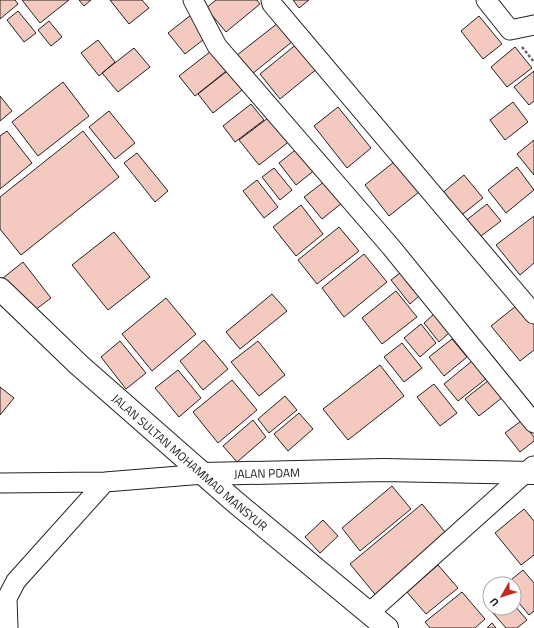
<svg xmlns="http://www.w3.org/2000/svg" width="534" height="628" viewBox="0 0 534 628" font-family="'Titillium Web',sans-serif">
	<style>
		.building { fill: #f3c9c0; stroke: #222 }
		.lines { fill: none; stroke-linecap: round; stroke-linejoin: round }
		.minor-casing { stroke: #222; stroke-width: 21 }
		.tertiary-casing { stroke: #222; stroke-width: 24 }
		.path { stroke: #646464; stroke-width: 2.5; stroke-dasharray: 3 2; stroke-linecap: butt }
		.minor { stroke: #fff; stroke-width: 19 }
		.tertiary { stroke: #fff; stroke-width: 22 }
		.labels { text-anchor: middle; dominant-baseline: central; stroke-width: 3; stroke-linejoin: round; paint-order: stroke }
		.street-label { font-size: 12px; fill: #222; stroke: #fff }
	</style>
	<rect width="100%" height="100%" fill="#fff"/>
	<path class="building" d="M0 0H15L18 4 0 19Z
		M22 0H69L40 23Z
		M79 0H91L84 6Z
		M110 0H142L149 8 129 24Z
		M216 0H257L260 4 226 32 206 8Z
		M293 0H309L299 8Z
		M18 11 36 33 24 42 7 20Z
		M191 15 208 36 185 54 168 33Z
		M479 16 502 44 483 59 461 31Z
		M49 21 62 37 51 46 38 30Z
		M278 23 293 41 247 78 232 59Z
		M98 40 115 62 99 76 81 53Z
		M298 43 318 68 280 99 260 74Z
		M515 47 532 68 507 87 491 67Z
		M134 48 150 67 118 92 102 73Z
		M215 48 230 68 195 96 179 76Z
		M231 68 246 87 213 113 198 94Z
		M534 71V101L529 105 514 87Z
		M63 82 89 116 38 156 12 122Z
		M0 96 12 111 0 121Z
		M513 102 528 122 505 140 490 120Z
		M251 104 264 120 235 142 223 126Z
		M338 107 371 148 347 168 314 126Z
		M109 111 135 143 115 159 89 127Z
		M272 115 291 140 259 165 239 140Z
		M7 131 32 163 0 189V136Z
		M83 131 119 177 21 255 0 229V197Z
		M534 140V175L517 154Z
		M299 147 316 169 296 185 279 163Z
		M137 153 168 191 155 202 124 163Z
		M394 162 419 192 389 216 365 185Z
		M517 167 534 190 506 213 488 190Z
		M274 168 292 190 280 200 262 177Z
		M464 175 483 198 459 217 441 194Z
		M257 180 278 207 264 218 243 191Z
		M325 181 342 203 322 219 304 197Z
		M487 204 501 221 477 239 464 222Z
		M301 205 323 234 296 256 273 227Z
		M534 216V263L520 275 496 245Z
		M339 227 359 251 317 284 298 260Z
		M114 232 150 277 108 310 72 265Z
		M364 254 387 282 344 317 322 288Z
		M23 262 51 298 31 313 3 278Z
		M400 273 419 296 410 304 391 280Z
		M396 291 417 317 382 344 362 318Z
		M272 294 287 311 240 349 226 332Z
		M166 298 196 334 152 371 122 334Z
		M521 302 534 318V350L520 361 491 326Z
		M434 314 449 333 439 342 424 323Z
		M421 324 436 343 420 357 404 338Z
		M452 339 467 357 444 376 429 357Z
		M204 340 228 369 203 390 180 361Z
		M120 341 146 373 126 389 101 357Z
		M258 341 285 375 259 396 231 362Z
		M402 343 422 368 404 382 384 357Z
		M472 361 487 378 458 401 444 384Z
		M380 365 404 396 348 440 323 409Z
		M178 370 201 398 179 417 155 388Z
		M232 380 257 410 218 443 193 412Z
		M489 380 503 397 479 416 465 399Z
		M434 384 457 413 440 426 417 397Z
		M0 387 14 398 0 415Z
		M285 396 297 410 269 433 258 419Z
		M299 413 313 429 288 451 274 434Z
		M253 420 266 437 237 462 223 446Z
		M521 421 534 437V441L520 452 505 433Z
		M392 486 411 509 360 551 342 528Z
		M422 504 450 538 378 598 350 564Z
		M524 509 534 521V555L521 565 495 533Z
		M323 520 338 536 320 553 305 537Z
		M438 565 458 588 426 614 407 592Z
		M523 570 534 583V611L529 615 514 597V584H506Z
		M462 592 485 619 475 628H430L425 622Z
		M490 603V608H514V605L527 620 517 628H506L487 606Z
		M492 623 496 628H487Z"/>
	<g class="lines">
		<g class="minor-casing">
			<path id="minor" d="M193 0 217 46 391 247 534 423
				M271 0 272 4 534 314
				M486 0 510 30 534 25
				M0 483 105 482 204 474
				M369 613 533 466
				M8 628 7 598 16 581 105 482"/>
		</g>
		<g class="tertiary-casing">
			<g id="tertiary">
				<path id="s1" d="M0 289 79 365 234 501 387 628"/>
				<path id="s2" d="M204 474 383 470 534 473"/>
			</g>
		</g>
		<path class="path" d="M522 47 534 62"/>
		<use href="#minor" class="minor"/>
		<use href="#tertiary" class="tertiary"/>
	</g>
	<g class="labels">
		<g class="street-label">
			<text stroke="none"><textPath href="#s1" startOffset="257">JALAN SULTAN MOHAMMAD MANSYUR</textPath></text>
			<text stroke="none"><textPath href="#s2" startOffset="63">JALAN PDAM</textPath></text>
		</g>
	</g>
	<g transform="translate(502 596) rotate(231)"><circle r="19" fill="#ffffff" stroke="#a7a7a7"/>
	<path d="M0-3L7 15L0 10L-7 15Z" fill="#c62828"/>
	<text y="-6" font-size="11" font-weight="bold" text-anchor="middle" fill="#222222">U</text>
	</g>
</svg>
